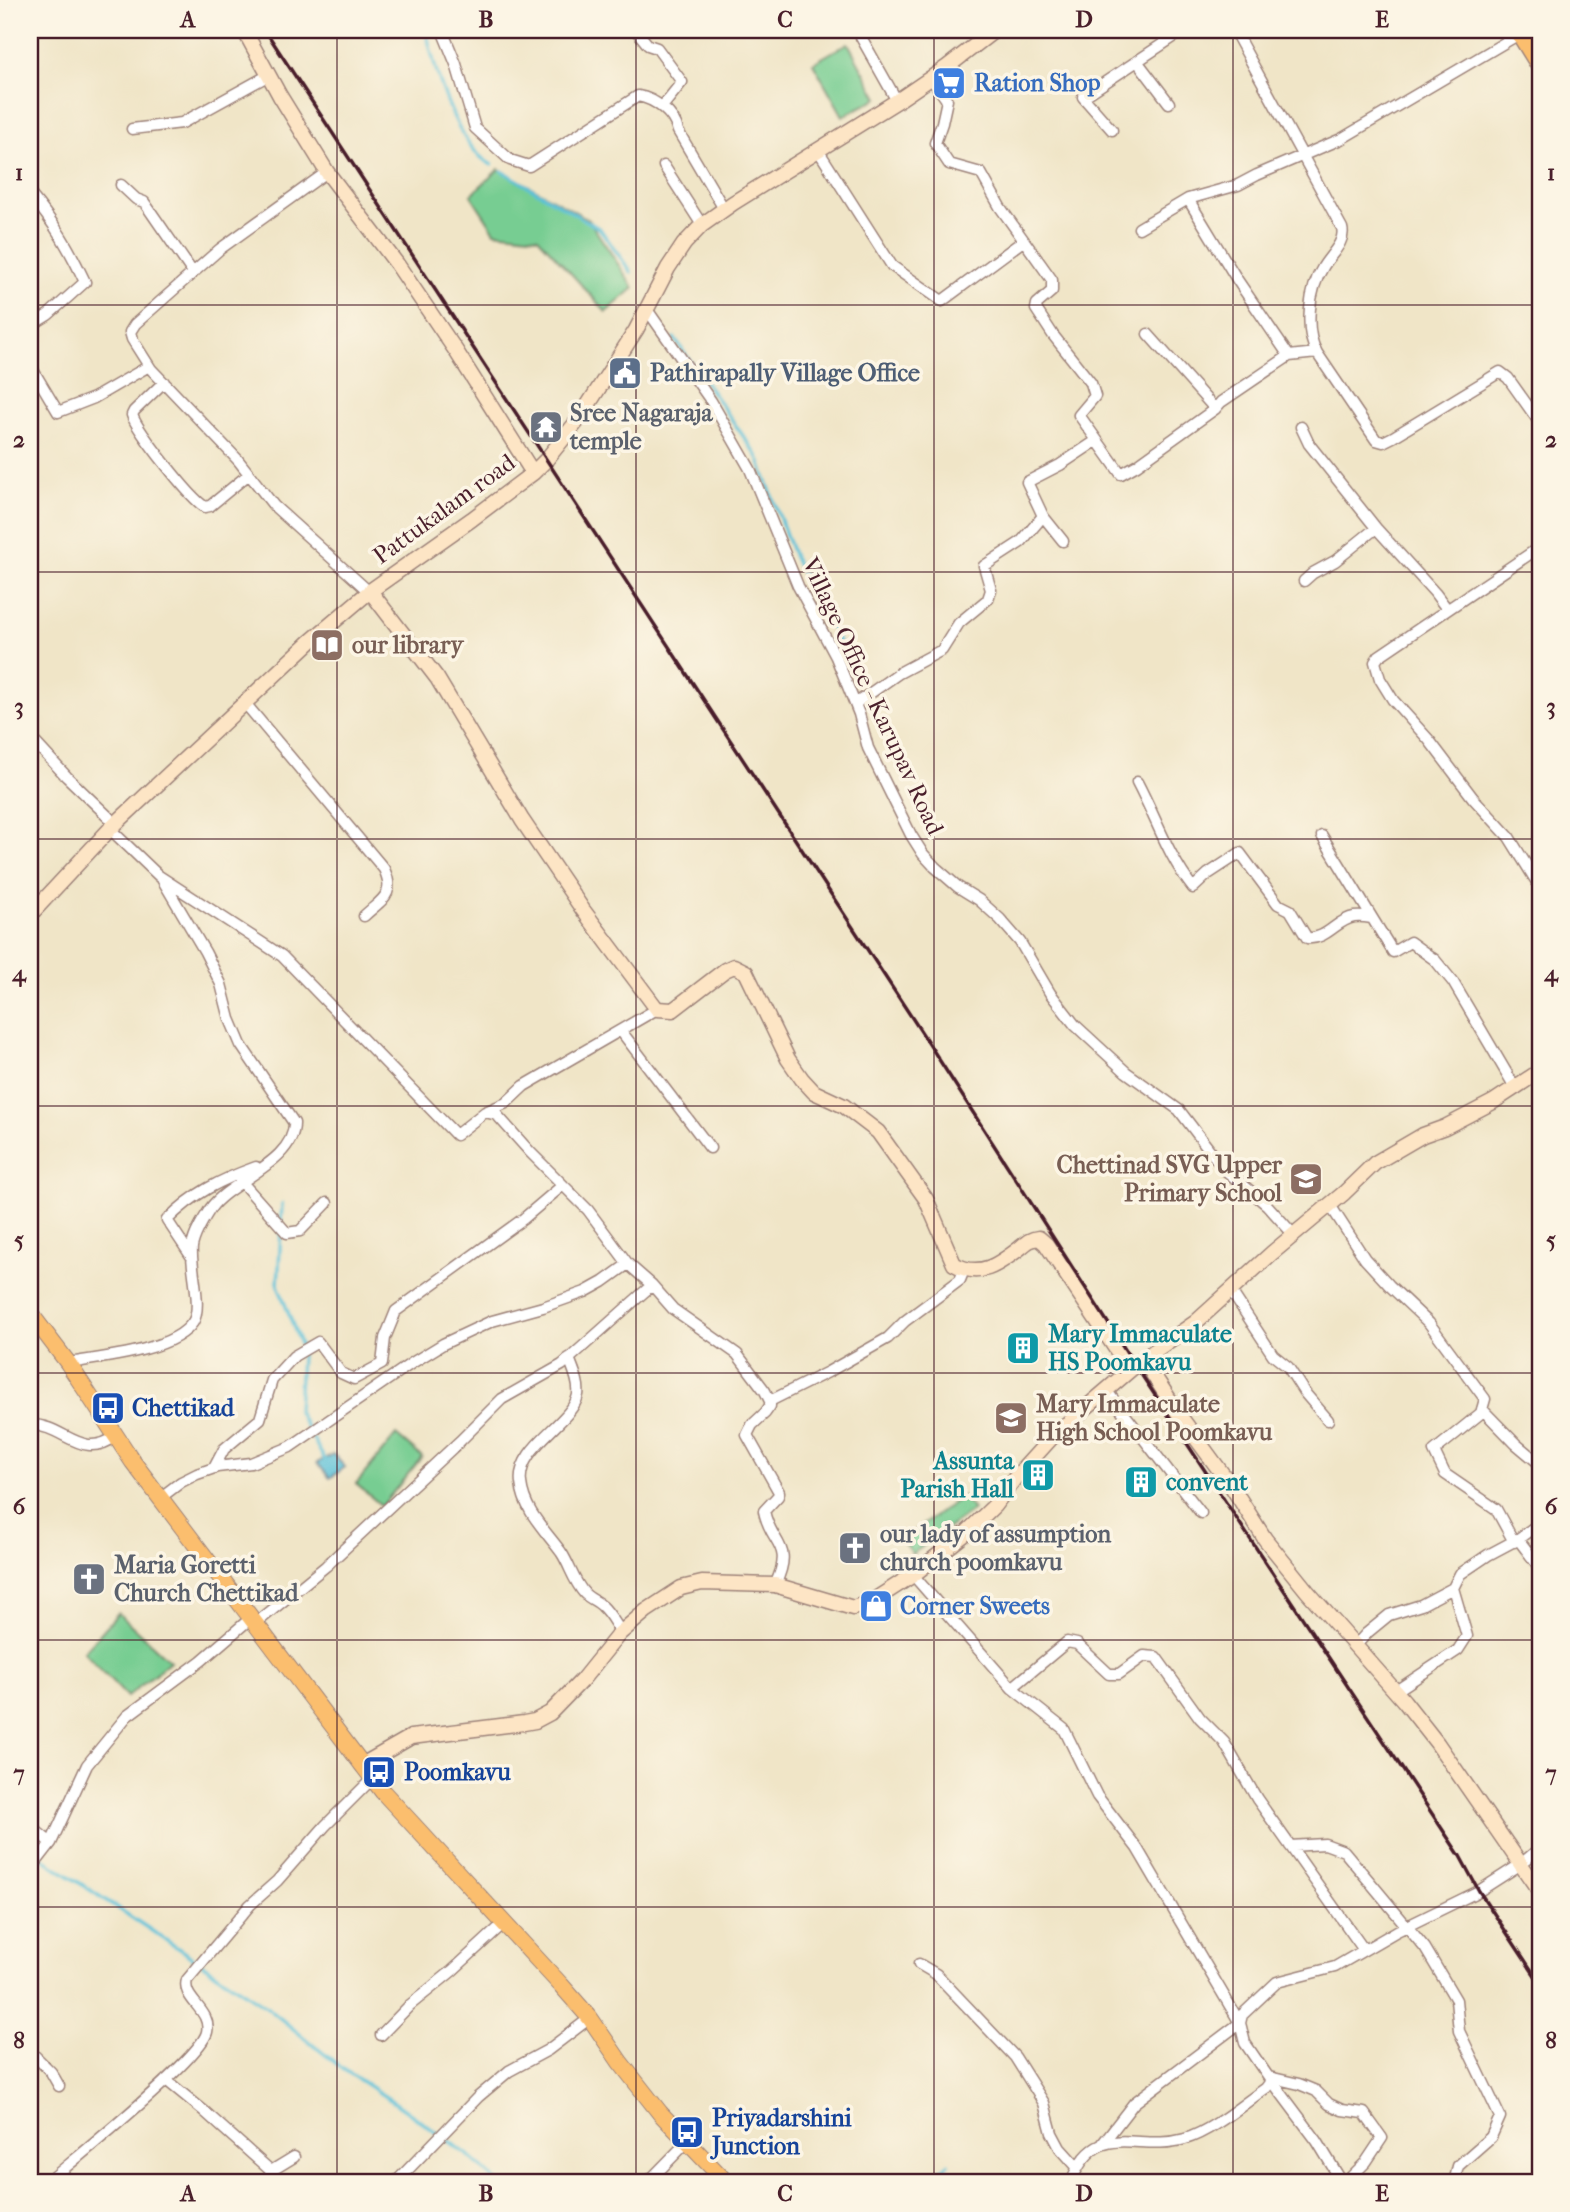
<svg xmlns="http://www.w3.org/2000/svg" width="1570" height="2212" viewBox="0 0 1570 2212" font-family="'IM FELL French Canon',serif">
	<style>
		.green { fill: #77cd92; stroke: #60765e; stroke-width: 2 }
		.water { fill: #5bc1d9; stroke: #527082; stroke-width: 2 }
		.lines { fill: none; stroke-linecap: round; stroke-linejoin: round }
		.stream { stroke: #5bc1d9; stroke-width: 3.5 }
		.street-casing { stroke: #9d8279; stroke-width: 13 }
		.secondary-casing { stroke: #9d8279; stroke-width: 17 }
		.primary-casing { stroke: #9d8279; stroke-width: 18 }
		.highway-casing { stroke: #9d8279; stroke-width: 22 }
		.street { stroke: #fff; stroke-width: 10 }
		.secondary { stroke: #fde5c5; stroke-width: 14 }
		.primary { stroke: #fbbe6e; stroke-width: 16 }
		.highway { stroke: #fbbe6e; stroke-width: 19 }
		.rail { stroke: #4a1f2b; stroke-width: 3.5 }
		.grid { fill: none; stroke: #4a1f2b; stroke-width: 2; stroke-opacity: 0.55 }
		.labels { text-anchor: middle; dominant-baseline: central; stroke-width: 7; stroke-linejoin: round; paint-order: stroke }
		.shop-label { font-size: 24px; font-weight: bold; fill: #366cbe; stroke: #fcf5e5; text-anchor: start }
		.service-label { font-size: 24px; font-weight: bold; fill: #4e5e75; stroke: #fcf5e5; text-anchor: start }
		.worship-label { font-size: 24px; font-weight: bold; fill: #5b616d; stroke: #fcf5e5; text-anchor: start }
		.street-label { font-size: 24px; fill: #4a1f2b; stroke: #fcf5e5 }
		.education-label { font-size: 24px; font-weight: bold; fill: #785e54; stroke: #fcf5e5; text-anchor: start }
		.culture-label { font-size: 24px; font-weight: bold; fill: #0d838f; stroke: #fcf5e5; text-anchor: start }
		.transit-label { font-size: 24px; font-weight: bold; fill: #164399; stroke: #fcf5e5; text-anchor: start }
		.neatline { fill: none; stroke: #4a1f2b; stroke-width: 2.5 }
		.grid-label { font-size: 23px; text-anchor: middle; font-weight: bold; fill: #4a1f2b }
	</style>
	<rect width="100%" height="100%" fill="#fcf5e5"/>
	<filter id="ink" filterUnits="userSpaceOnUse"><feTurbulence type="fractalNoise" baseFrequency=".0143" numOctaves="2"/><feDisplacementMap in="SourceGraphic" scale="14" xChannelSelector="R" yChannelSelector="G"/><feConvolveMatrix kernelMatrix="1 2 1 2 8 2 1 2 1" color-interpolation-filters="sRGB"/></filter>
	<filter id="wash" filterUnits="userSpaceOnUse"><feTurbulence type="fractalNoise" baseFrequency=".00686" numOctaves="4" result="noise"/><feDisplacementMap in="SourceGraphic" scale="28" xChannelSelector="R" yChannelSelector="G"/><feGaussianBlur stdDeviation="1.57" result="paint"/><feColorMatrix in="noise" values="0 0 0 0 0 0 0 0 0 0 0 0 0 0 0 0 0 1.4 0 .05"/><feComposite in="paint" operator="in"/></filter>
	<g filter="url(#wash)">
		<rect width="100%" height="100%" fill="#f0e5c7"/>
		<path class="green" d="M848 43 878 98 843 116 813 63Z
			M499 169 588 219 634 288 606 312 538 237 495 232 471 195Z
			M396 1435 422 1457 382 1506 356 1484Z
			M963 1496 973 1510 912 1554 902 1540Z
			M118 1613 170 1661 127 1697 84 1652Z"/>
		<path class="water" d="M333 1454 345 1467 330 1478 317 1463Z"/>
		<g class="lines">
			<path class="stream" d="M426 30C434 68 456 147 492 165
				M502 171 600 229 631 272
				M674 338 758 457 795 560 839 642
				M281 1222 282 1204
				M281 1230 278 1285 301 1347
				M301 1355 298 1412 326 1462
				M30 1850 265 2006 343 2069 395 2103 468 2155 497 2182
				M928 2182 948 2164"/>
		</g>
	</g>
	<g filter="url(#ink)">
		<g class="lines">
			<g class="street-casing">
				<path id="street" d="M442 30 456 64 475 128 510 160 529 166 638 96C655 99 674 113 678 131L724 209
					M636 30 648 45 657 48 682 82 662 107
					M857 30 897 101
					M1234 30 1342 228C1346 242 1330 255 1323 267 1309 289 1304 330 1317 353L1376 440 1383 442 1393 437 1500 372 1508 378 1540 423
					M1137 61 1169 103
					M931 78 947 100 942 123 935 143 949 164 981 173 1000 207 1052 280V291L1037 304 1036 309 1053 335 1091 383 1095 396 1079 415 1121 474 1137 465 1215 409 1221 402 1289 356
					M132 129 182 123 269 75
					M1112 130 1083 97 1184 30
					M818 150 892 266 942 301 1023 241
					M664 166 702 225
					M327 172 220 249 135 324 130 332 132 339 151 369 238 460 274 506 365 588 370 591
					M121 185 136 199 144 202 193 273
					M30 194C55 224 68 246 85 282L48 315 30 326
					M1139 228 1188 199
					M646 308 711 401 750 469 798 586 836 657 859 714 868 748 911 835 923 854 935 867 958 887 979 900 1000 919 1020 942 1050 993 1075 1025 1126 1072 1179 1110 1224 1169 1267 1205 1293 1234
					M1148 334 1215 409
					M1317 353 1289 356 1238 281 1188 199 1238 185 1257 175 1341 139 1521 33
					M30 365 58 412 94 398 149 366
					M164 382 134 411 132 415C138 432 191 499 205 507L210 506 249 474
					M1301 427 1309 444 1376 528 1435 593 1447 609
					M1043 516 1063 541
					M1540 547 1379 656 1375 662 1380 679 1393 700 1429 740 1473 798 1509 837 1540 887
					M1304 581 1313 573 1335 561 1376 528
					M244 702 384 869C396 895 382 899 364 916
					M855 704 899 673 942 650 959 623 988 599 991 590 984 566 1021 542 1043 516 1027 482 1060 465 1096 441
					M30 737 67 777 116 824
					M1137 782C1156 818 1168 856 1193 888L1208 874 1240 853 1278 904 1290 910 1307 938C1327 940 1336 920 1354 917 1360 916 1366 917 1372 918
					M110 829 159 876 282 956 456 1135 485 1112 497 1115 530 1152 588 1210 628 1264 652 1285 673 1309 737 1354 765 1391 770 1401V1406L765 1413 752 1425 747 1435 779 1492 778 1496 764 1511C771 1546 795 1543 775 1585
					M1322 836 1393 952 1410 942 1435 960 1453 982 1516 1089
					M621 1031 710 1148
					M485 1112 506 1103 524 1086 657 1009
					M239 1179 287 1233 300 1231 327 1203
					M1330 1205 1365 1259 1389 1285 1429 1323 1485 1399 1481 1413 1434 1451 1445 1474 1496 1509 1514 1542
					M191 1256 167 1220C194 1193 220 1180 256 1167
					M1231 1291 1273 1355 1288 1367 1304 1392 1328 1420
					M569 1358C573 1369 580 1383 578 1395 572 1423 516 1447 521 1483 524 1511 545 1530 561 1552 570 1565 573 1581 585 1594 590 1599 597 1601 602 1606 610 1613 615 1624 621 1632
					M68 1363C99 1358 175 1351 193 1322 203 1306 190 1268 192 1247 194 1234 203 1220 210 1209 229 1181 295 1162 294 1123L241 1045 230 1019 221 984 205 952 162 879
					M1106 1390 1201 1513
					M770 1401 828 1372 888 1338 905 1321 960 1280 964 1270
					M1482 1409 1516 1444 1540 1464
					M30 1425C64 1424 81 1462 116 1436
					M214 1468 224 1449 260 1419 272 1380 294 1356 318 1342 341 1373 354 1379 382 1364 385 1338 396 1311 523 1219 563 1185
					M160 1498 181 1482 197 1474 217 1467 251 1463 290 1447 412 1363 443 1344 492 1321 543 1307 585 1292 603 1282 628 1264
					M1518 1539 1540 1568
					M913 1575 1012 1688 1064 1729 1097 1796 1137 1848 1240 2023 1134 2103 1103 2143
					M255 1624 326 1566 460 1441 502 1399 562 1365 652 1285
					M1356 1645 1367 1633 1389 1615 1421 1605 1453 1588 1460 1574 1488 1555 1518 1539 1540 1523
					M1012 1688 1067 1642 1077 1644 1109 1674H1119L1144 1656 1156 1657 1200 1718 1224 1742 1257 1799 1364 1950
					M1396 1691 1458 1650 1467 1636 1453 1588
					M30 1826 51 1843
					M1290 1846 1325 1844 1344 1851 1425 1948 1456 2000 1459 2031 1500 2117 1491 2137 1458 2166 1455 2179 1458 2182
					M30 1870 51 1843 87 1765 127 1716 201 1661 251 1618
					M919 1964 936 1974 1015 2057 1044 2103 1052 2133 1060 2148 1078 2168
					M381 2035 410 2005 452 1971 504 1923
					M30 2051 51 2072 59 2086
					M1269 2077 1299 2084 1316 2091 1329 2104 1342 2110 1364 2113 1382 2138 1366 2162 1346 2182
					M1269 2077 1317 2141 1342 2182
					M166 2080 204 2111 271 2171 294 2157
					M48 2182C76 2158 201 2058 207 2032 212 2010 181 1999 187 1980L250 1905 277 1881 325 1826 373 1778
					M396 2182 478 2097 509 2071 548 2050 590 2018
					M648 2182 688 2141
					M1071 2182C1097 2117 1136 2153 1185 2139 1212 2131 1243 2104 1266 2088L1271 2081 1245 2043 1240 2023 1242 2015 1277 1982 1335 1967 1397 1931 1479 1891 1521 1864 1540 1848"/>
			</g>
			<g class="secondary-casing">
				<path id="secondary" d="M244 30 280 96 327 172 397 264 456 351 533 473
					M370 591 437 678 522 820 583 910 657 1009 673 1010 725 970 734 966 746 972 788 1059 802 1079 814 1092 844 1106 878 1132 926 1199 954 1264C980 1279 999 1264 1020 1248 1027 1242 1030 1239 1039 1238L1046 1244 1130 1370
					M30 915 110 829 311 641 370 591 472 519 533 473 546 460 579 419 636 330 668 268 684 244 702 225 733 203 897 101 947 67 995 30
					M1143 1359 1182 1419 1232 1487 1265 1539 1307 1591 1404 1701 1437 1743 1540 1892
					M362 1765 411 1737 524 1723 535 1721 550 1713 582 1680 619 1634 646 1611 681 1588 702 1583 775 1585 853 1608 871 1602 913 1575 965 1534 994 1506 1015 1478 1054 1435 1143 1359 1196 1322 1272 1253 1344 1193 1375 1163 1423 1135 1445 1127 1493 1102 1540 1071"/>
			</g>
			<g class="primary-casing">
				<path id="primary" d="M30 1313 68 1363 133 1462 383 1792 561 1985 590 2018 620 2062 660 2113 726 2182"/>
			</g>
			<g class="highway-casing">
				<path id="highway" d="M1519 30 1540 64"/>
			</g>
			<use href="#street" class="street"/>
			<use href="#secondary" class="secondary"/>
			<use href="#primary" class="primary"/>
			<use href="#highway" class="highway"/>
			<path class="rail" d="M265 30 922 1033 1135 1365 1460 1856 1479 1891 1540 1983"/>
		</g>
	</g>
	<path class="grid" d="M337 30V2182M636 30V2182M934 30V2182M1233 30V2182M30 305H1540M30 572H1540M30 839H1540M30 1106H1540M30 1373H1540M30 1640H1540M30 1907H1540"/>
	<defs>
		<g id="supermarket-square" transform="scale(1.75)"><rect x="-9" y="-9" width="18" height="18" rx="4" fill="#3f7fe0" stroke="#fcf5e5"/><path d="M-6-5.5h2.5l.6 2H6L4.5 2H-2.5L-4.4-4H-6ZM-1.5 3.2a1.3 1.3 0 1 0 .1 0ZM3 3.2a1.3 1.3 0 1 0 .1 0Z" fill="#fff"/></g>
		<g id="civic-square" transform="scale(1.75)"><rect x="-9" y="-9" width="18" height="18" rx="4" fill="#5c6f8a" stroke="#fcf5e5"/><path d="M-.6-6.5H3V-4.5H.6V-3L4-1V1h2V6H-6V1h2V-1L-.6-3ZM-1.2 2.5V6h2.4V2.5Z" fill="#fff"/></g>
		<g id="temple-square" transform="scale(1.75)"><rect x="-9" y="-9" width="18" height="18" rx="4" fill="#6b7280" stroke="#fcf5e5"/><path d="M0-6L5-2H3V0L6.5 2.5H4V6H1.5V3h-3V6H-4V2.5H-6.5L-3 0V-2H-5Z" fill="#fff"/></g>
		<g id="library-square" transform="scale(1.75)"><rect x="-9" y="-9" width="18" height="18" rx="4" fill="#8d6e63" stroke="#fcf5e5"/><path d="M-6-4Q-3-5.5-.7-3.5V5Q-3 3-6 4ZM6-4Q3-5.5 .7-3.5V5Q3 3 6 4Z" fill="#fff"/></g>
		<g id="school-square" transform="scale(1.75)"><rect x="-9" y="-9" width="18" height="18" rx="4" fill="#8d6e63" stroke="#fcf5e5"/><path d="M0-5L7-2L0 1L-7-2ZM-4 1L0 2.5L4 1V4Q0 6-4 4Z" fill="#fff"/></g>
		<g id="building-square" transform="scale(1.75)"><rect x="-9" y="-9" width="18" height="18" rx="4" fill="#0f9aa8" stroke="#fcf5e5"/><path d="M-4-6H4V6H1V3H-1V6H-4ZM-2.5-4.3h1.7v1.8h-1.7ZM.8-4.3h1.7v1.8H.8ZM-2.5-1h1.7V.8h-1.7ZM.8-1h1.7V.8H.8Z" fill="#fff"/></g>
		<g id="bus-square" transform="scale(1.75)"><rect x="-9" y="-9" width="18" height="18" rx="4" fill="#1a4fb4" stroke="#fcf5e5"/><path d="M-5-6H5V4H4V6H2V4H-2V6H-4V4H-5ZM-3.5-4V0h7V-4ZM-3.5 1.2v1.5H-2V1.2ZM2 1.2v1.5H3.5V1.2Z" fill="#fff"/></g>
		<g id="church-square" transform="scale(1.75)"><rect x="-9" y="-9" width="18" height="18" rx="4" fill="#6b7280" stroke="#fcf5e5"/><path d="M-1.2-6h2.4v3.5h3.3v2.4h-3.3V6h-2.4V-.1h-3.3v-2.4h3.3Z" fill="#fff"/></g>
		<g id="shop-square" transform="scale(1.75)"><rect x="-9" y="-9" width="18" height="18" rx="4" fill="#3f7fe0" stroke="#fcf5e5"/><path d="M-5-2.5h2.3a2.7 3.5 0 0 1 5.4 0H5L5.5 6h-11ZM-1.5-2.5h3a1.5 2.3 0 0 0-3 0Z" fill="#fff"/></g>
	</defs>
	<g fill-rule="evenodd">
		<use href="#supermarket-square" x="949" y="83"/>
		<use href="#civic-square" x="625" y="373"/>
		<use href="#temple-square" x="546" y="427"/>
		<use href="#library-square" x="327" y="645"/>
		<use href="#school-square" x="1306" y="1179"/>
		<use href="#building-square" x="1023" y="1348"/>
		<use href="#bus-square" x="108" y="1408"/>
		<use href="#school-square" x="1011" y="1418"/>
		<use href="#building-square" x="1038" y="1475"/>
		<use href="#building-square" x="1141" y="1482"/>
		<use href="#church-square" x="855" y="1548"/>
		<use href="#church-square" x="89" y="1579"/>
		<use href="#shop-square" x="876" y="1606"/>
		<use href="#bus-square" x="379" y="1772"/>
		<use href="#bus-square" x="687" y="2132"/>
	</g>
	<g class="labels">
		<g class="shop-label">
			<text x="974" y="83">Ration Shop</text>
			<text x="900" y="1606">Corner Sweets</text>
		</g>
		<g class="service-label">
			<text x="650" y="373">Pathirapally Village Office</text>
		</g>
		<g class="worship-label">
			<text x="570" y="413">Sree Nagaraja<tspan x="570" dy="28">temple</tspan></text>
			<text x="880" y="1534">our lady of assumption<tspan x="880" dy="28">church poomkavu</tspan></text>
			<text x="114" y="1565">Maria Goretti<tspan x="114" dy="28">Church Chettikad</tspan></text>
		</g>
		<g class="street-label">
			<text transform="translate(444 509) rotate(-36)">Pattukalam road</text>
			<text transform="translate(873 696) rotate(65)">Village Office - Karupav Road</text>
		</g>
		<g class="education-label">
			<text x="352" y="645">our library</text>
			<text x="1282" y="1165" text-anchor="end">Chettinad SVG Upper<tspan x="1282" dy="28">Primary School</tspan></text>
			<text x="1036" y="1404">Mary Immaculate<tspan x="1036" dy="28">High School Poomkavu</tspan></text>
		</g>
		<g class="culture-label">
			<text x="1048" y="1334">Mary Immaculate<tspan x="1048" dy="28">HS Poomkavu</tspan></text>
			<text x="1014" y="1461" text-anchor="end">Assunta<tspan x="1014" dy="28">Parish Hall</tspan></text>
			<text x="1166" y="1482">convent</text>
		</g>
		<g class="transit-label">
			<text x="132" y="1408">Chettikad</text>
			<text x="404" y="1772">Poomkavu</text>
			<text x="712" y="2118">Priyadarshini<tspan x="712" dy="28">Junction</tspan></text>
		</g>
	</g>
	<rect width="1570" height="2212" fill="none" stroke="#fcf5e5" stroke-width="77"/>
	<rect x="38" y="38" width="1494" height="2136" class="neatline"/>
	<g class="grid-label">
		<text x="188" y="27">A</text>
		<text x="486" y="27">B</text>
		<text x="785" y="27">C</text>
		<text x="1084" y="27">D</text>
		<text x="1382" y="27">E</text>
		<text x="19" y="180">1</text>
		<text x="1551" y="180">1</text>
		<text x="19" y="447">2</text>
		<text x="1551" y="447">2</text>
		<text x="19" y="714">3</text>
		<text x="1551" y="714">3</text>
		<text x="19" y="981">4</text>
		<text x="1551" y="981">4</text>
		<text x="19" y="1247">5</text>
		<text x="1551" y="1247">5</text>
		<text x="19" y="1514">6</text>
		<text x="1551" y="1514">6</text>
		<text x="19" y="1781">7</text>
		<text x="1551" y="1781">7</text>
		<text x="19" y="2048">8</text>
		<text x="1551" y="2048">8</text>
		<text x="188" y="2201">A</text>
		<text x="486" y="2201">B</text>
		<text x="785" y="2201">C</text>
		<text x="1084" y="2201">D</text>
		<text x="1382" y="2201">E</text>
	</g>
</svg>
